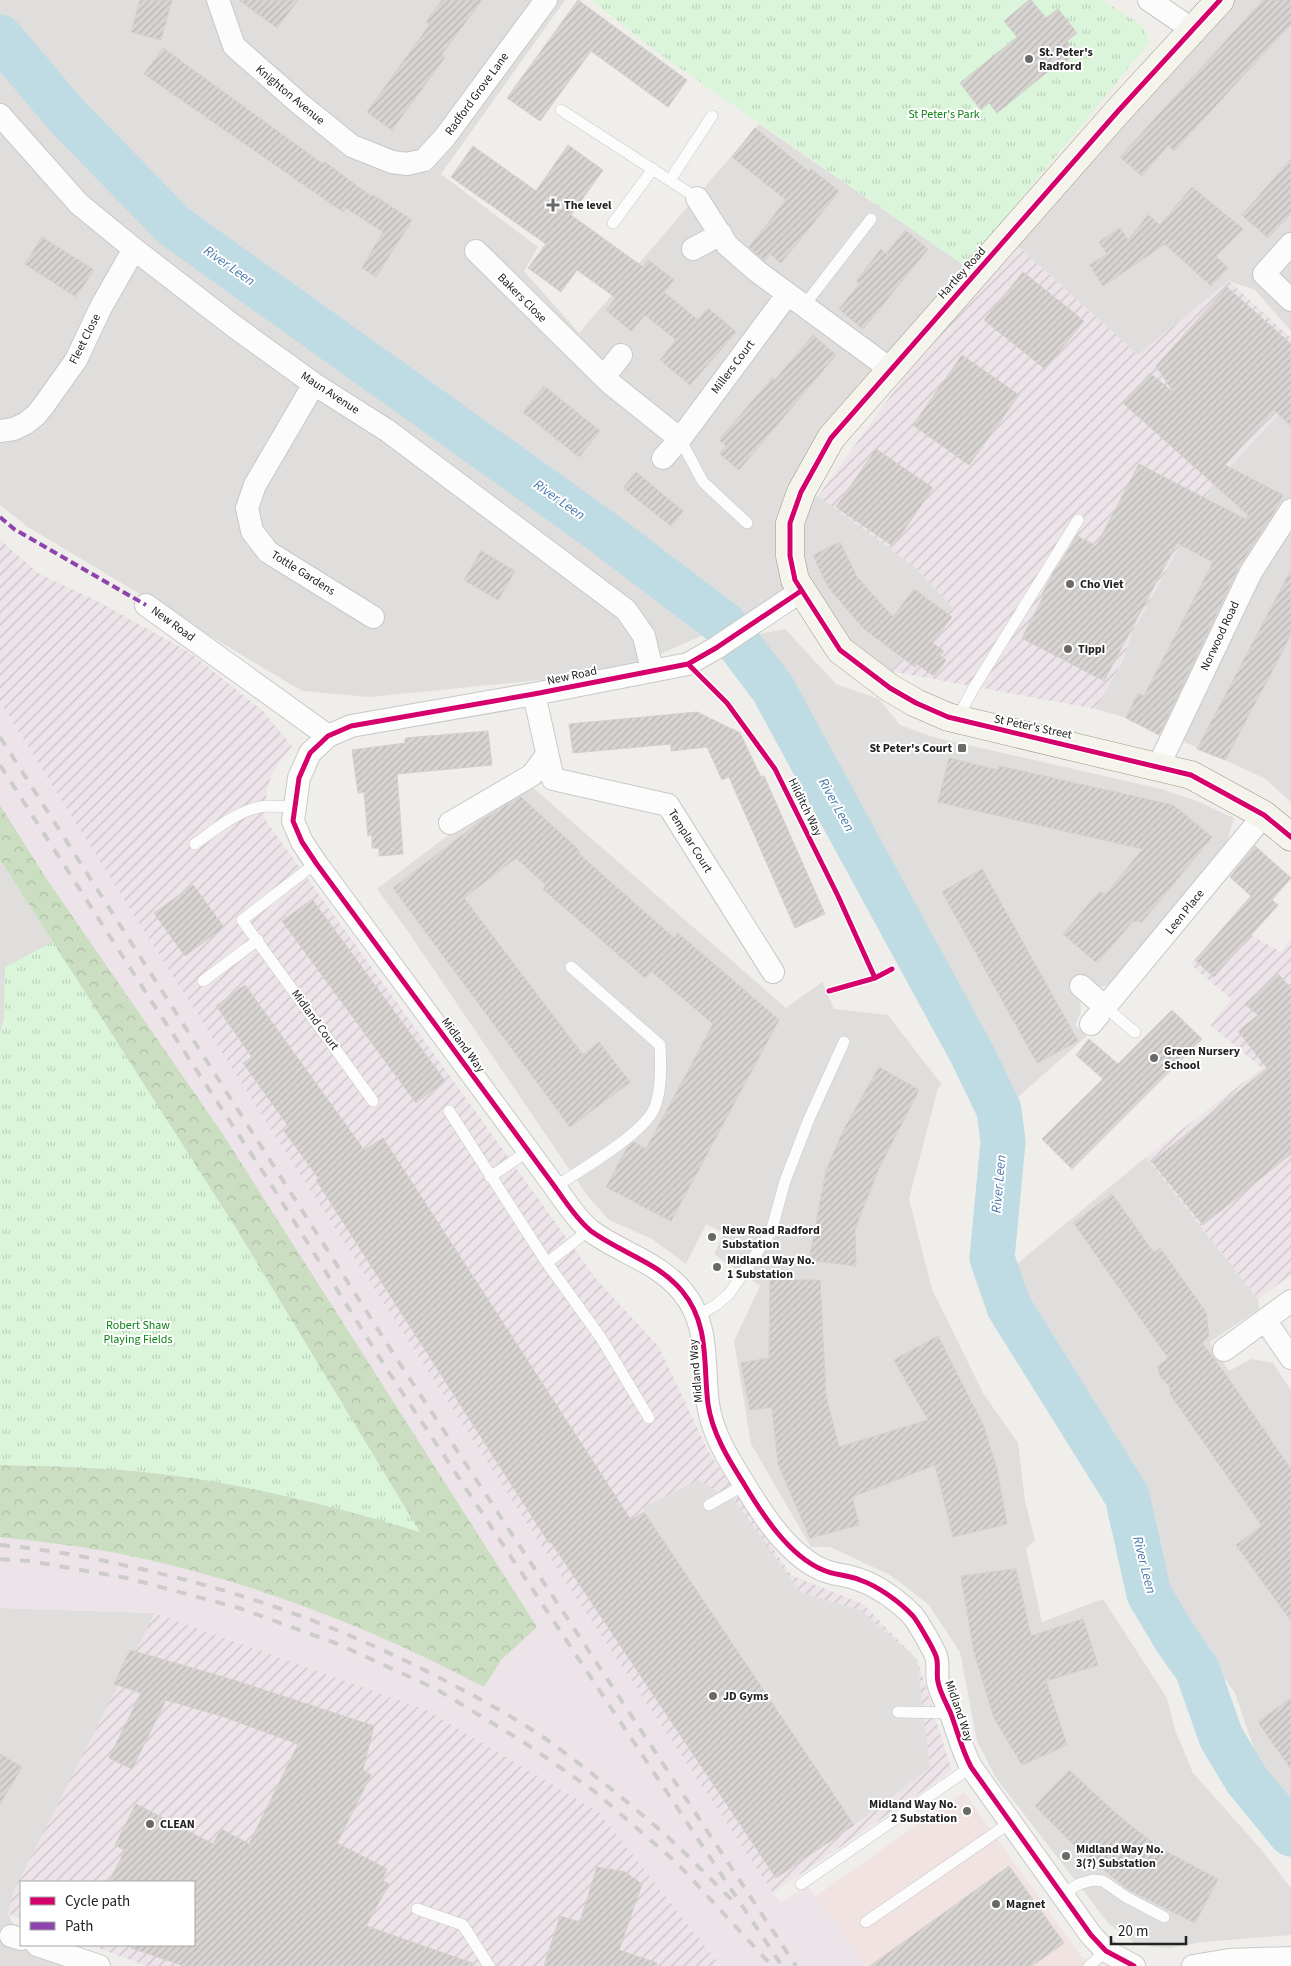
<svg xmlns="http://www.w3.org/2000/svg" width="1291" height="1966" viewBox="0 0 1291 1966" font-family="'Source Sans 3',sans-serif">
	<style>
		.residential { fill: #dfdedc }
		.commercial { fill: #f1e3e1 }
		.industrial { fill: url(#industrial-furrows) }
		.railway { fill: #ede4e9 }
		.forest { fill: url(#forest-crowns) }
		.park { fill: url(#park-tufts) }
		.parking { fill: #e0dfde }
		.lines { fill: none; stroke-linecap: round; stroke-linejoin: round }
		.river { stroke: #bfdbe3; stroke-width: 45 }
		.building { fill: url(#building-hatch); stroke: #d3d0cc }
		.lane-casing { stroke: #c9c8c7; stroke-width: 12 }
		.street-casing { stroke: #c9c8c7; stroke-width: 24 }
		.secondary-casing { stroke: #999a82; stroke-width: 29 }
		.lane { stroke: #fdfcfc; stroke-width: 11 }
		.street { stroke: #fdfcfc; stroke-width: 22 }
		.secondary { stroke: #f4f4ed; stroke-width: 28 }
		.rail { stroke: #ccc; stroke-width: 4; stroke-dasharray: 10 10; stroke-linecap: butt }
		.quiet { stroke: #8e44ad; stroke-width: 4; stroke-dasharray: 8 4; stroke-linecap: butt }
		.cycleway-casing { stroke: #fff; stroke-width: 8 }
		.cycleway { stroke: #d6006c; stroke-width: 5 }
		.poi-dot { fill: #6a6968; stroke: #fff; stroke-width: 2 }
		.labels { text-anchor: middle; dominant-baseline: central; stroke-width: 4; stroke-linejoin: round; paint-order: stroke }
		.poi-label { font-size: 12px; font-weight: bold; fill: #222; stroke: #fff; text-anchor: start }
		.street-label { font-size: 12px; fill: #222; stroke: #fff }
		.park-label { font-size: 12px; fill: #0c8416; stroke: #fff }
		.water-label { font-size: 14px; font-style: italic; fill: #4a7aab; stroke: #fff }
	</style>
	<defs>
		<pattern id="industrial-furrows" width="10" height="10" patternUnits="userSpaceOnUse" patternTransform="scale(1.25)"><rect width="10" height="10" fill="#ede4e9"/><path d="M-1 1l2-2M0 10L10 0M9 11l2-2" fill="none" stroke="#cbc3c8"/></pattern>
		<pattern id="forest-crowns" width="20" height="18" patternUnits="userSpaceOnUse" patternTransform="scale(1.25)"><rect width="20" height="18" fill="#cbdec1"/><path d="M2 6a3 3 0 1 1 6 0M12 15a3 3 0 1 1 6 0" fill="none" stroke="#aebea6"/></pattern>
		<pattern id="park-tufts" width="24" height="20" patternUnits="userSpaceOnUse" patternTransform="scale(1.25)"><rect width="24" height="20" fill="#daf5da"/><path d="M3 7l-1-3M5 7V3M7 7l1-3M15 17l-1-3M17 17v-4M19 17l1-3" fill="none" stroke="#bbd2bb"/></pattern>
		<pattern id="building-hatch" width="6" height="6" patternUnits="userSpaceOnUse" patternTransform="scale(1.25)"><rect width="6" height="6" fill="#d7d4d2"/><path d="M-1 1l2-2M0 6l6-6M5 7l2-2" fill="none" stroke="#b8b6b4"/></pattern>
	</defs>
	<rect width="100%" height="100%" fill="#f0eeeb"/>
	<path class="residential" d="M0 0H565L441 174 538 247 524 271 579 333 759 124 965 266 790 507 818 496 915 567 953 608 890 671 856 650 810 588 649 659 579 676 370 697 302 691 28 527 0 505Z
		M1229 0H1291V331L1255 290 1229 281 1138 355 1012 241Z
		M1291 401V802L1264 778 1141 722 1095 709 1122 662 1131 635 1214 483Z
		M785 629 836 684 879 699 900 725 933 737 1161 789 1197 801 1234 818 1227 843 1109 985 1099 987 1088 983 1079 976 1069 988 1080 1001 1081 1012 1075 1025 1087 1036 1018 1097 760 634Z
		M523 779 786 1008 822 982 834 1009 888 1015 942 1085 938 1088 909 1199 932 1289 983 1393 1018 1443 1025 1501 1035 1540 1026 1549 1042 1622 1103 1599 1167 1698 1175 1730 1193 1773 1259 1847 1291 1888V1935L1203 1942 1170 1948 1154 1947 1135 1943 1109 1924 996 1778 977 1741 960 1652 928 1604 890 1575 830 1547H811L751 1444 734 1341 760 1286 714 1254 724 1233 706 1224 686 1264 652 1239 609 1220 586 1194 407 930 377 889Z
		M0 860 53 942 4 1019 0 1033Z
		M1146 1157 1258 1299 1259 1309 1210 1342 1229 1371 1251 1359 1273 1363 1291 1390V1813L1267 1787 1235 1693 1158 1584 1146 1506 1141 1500 1006 1273Z
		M0 1608 155 1613 24 1882H21L8 1914 27 1951 70 1966H0Z"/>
	<path class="commercial" d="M964 1792 1080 1955 1093 1966H866L816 1896Z"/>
	<path class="industrial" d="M1012 241 1138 355 1229 281 1291 338V401L1214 483 1131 635 1122 662 1095 709 890 671 953 608 915 567 818 496 932 339Z
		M0 540 38 573 101 603 189 652 263 711 292 746 273 771 267 790 264 818 596 1279 659 1347 708 1451 791 1575 863 1604 917 1659 952 1771 773 1893 550 1559 304 1181 129 908 0 702Z
		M1251 935 1281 952 1291 939V1275L1258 1299 1146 1157 1262 1068 1210 1025 1231 999 1190 964 1215 938 1234 954Z
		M155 1613 427 1710 599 1812 721 1966H147L90 1945H194V1882H21V1919L8 1914 13 1892Z"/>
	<path class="railway" d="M0 702 129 908 304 1181 550 1559 773 1893 781 1903 807 1885 866 1966H721L599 1812 427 1710 155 1613 0 1608V1465L55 1466 53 942 0 860Z"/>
	<path class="forest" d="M0 805 46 878 222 1133 537 1627 502 1659 484 1687C370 1627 257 1583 131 1556 88 1547 44 1542 0 1537V1465C60 1466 119 1468 178 1476 240 1484 300 1499 360 1514L5 967 53 942 0 860Z"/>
	<path class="park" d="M591 0H1103L1142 26 1150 42 965 266 661 55Z
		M53 942 236 1228 420 1532C341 1508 261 1488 179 1476 120 1468 60 1466 0 1465V1033L4 1019 5 967Z"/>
	<path class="parking" d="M836 684 900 725 895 735 974 864 920 898 852 778 813 727 829 719 818 704Z
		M859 1042 872 1049 816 1175 798 1248 779 1247 802 1158 821 1110Z
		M698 1480 735 1501 800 1592 860 1610 917 1659 930 1768 854 1825 642 1508Z"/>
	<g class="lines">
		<path class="river" d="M0 37 68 117 174 226 604 533 724 624 773 689 972 1054 999 1110 1003 1142 992 1258 1009 1307 1127 1496 1149 1594 1177 1641 1197 1669 1221 1737 1246 1779 1291 1834"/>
	</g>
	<path class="building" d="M140 0H172L161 40 131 32Z
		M239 0H298L277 28Z
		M442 0H482L442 54 445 57 392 130 367 112 430 24 426 22Z
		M578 0 687 80 668 107 591 51 540 121 507 98Z
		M1029 0H1031L1046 18 1058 9 1077 33 1067 41 1077 53 1058 68 1056 65 997 113 989 103 981 110 960 83 1017 37 1004 21Z
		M1263 0H1291V24L1174 151 1168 145 1142 176 1120 157Z
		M163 48 323 164 325 162 372 197 373 195 412 220 376 277 362 268 383 232 346 208 343 212 144 74Z
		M755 128 809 172 811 169 839 191 781 263 770 254 765 261 749 247 786 200 732 157Z
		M568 145 603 170 571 215 643 267 648 260 674 280 664 292 698 320 708 308 736 332 690 385 660 360 676 340 645 315 631 331 606 310 616 298 577 270 561 292 528 268 546 244 451 177 473 146 536 191Z
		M1291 159V213L1268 238 1242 215Z
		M1192 187 1243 229 1216 256 1228 268 1211 286 1165 244 1103 286 1090 265 1107 254 1099 242 1120 228 1128 240 1148 215 1160 225Z
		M905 230 928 249 863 329 839 309 860 283 856 281 881 249 886 254Z
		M42 237 94 270 76 297 25 264Z
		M1023 272 1084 321 1045 369 984 320Z
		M1227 287 1291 344V426L1274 410 1225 465 1283 495 1274 512 1239 566 1159 735 1126 718 1138 693 1144 696 1213 562 1177 543 1104 681 1022 638 1044 595 1042 594 1051 577 1077 536 1096 546 1139 464 1245 519 1248 515 1123 403 1150 373 1174 393 1156 366Z
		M813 335 836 355 739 470 720 454 726 446 719 440 772 378 775 380Z
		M962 355 1019 395 969 465 913 425Z
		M544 386 600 431 579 457 523 412Z
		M876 449 933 488 893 546 836 507Z
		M636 472 683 511 671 526 623 488Z
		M840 542 857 577 893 617 914 589 952 617 932 643 944 651 940 656 946 660 934 676 917 664 915 667 864 629 828 587 813 555Z
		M481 551 515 571 498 600 464 580Z
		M1291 570V634L1277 662 1225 760 1197 749Z
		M697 712 740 733 761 777 764 776 825 914 795 928 729 777 722 780 707 747 671 751V744L573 753 569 724Z
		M488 731 492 765 397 774 403 854 379 856V848H372V835L368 836 364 792 358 793 352 750 405 743V738Z
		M949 758 998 770 999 766 1173 805 1212 837 1142 922 1133 921 1097 963 1063 934 1100 891 1105 895 1143 849 938 802Z
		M521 797 580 851 578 853 674 938 678 933 779 1020 671 1221 606 1187 627 1148 634 1142 646 1149 713 1024 651 971 645 978 543 889 546 885 516 858 464 898 583 1055 599 1042 630 1082 570 1127 393 888 482 820 497 811V814L503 807Z
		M1255 846 1291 878 1272 900 1278 905 1214 977 1195 960 1251 896 1230 877Z
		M982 869 1078 1041 1037 1063 942 892Z
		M193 885 224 927 185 956 154 913Z
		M312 899 445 1081 416 1103 282 921Z
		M1278 974 1291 988V1154L1203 1225 1152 1162 1267 1068 1238 1031 1258 1015 1245 1004Z
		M245 985 364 1150 383 1138 631 1520 644 1512 854 1825 776 1878 551 1542 549 1543 316 1180 319 1179 284 1131 289 1127 243 1063 252 1057 216 1006Z
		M1172 1010 1202 1039 1072 1169 1042 1139 1103 1079 1076 1055 1089 1039 1118 1064Z
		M879 1067 919 1090 879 1168 855 1229 856 1266 809 1260 826 1171 844 1129Z
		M1112 1194 1154 1253 1160 1248 1206 1312 1209 1335 1202 1343 1226 1375 1291 1469V1621L1236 1545 1262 1526 1170 1394V1387L1160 1376 1158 1366 1168 1358 1074 1223Z
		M770 1280H820L826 1396 839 1447 928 1420 894 1360 938 1336 984 1427 997 1470 1007 1524 953 1537 935 1465 852 1497 859 1525 810 1538 778 1464 772 1407 750 1410 741 1363 769 1358Z
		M1016 1569 1031 1636 1083 1619 1098 1665 1046 1681 1067 1745 1022 1765 994 1718 974 1652 961 1576Z
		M130 1650 237 1681 374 1726 363 1770 371 1775 337 1843 387 1869 382 1880 389 1884 366 1926 472 1963V1966H184L131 1948 132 1945H194V1882H109L125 1850 115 1845 136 1804 213 1844 221 1829 249 1844 298 1744 224 1717 166 1700 132 1769 109 1758 141 1693 114 1684Z
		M1291 1698V1769L1258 1722Z
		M0 1754 22 1767 0 1804Z
		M1069 1770 1120 1817 1161 1849 1218 1879 1195 1923 1129 1890 1078 1849 1035 1806Z
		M1009 1866 1064 1943 1032 1966H870Z
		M597 1867 625 1872 642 1884 619 1950 657 1963 656 1966H544L560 1916 580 1922Z"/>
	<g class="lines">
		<g class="lane-casing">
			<path id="lane" d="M561 110 697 198
				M670 180 712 116
				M613 223 653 169
				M803 307 871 219
				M680 439 703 482 747 523
				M957 719 973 689 1078 520
				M195 844C216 829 240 808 267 806 276 806 285 807 294 807
				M316 863 242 920 373 1101
				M203 981 258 940
				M1106 1008 1135 1032
				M449 1111 547 1263 601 1338 649 1418
				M490 1177 528 1151
				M555 1187C579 1171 643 1134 654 1109 662 1091 661 1064 660 1045L571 967
				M547 1263 589 1230
				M697 1316 716 1305 729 1294 771 1232 785 1181 809 1119 844 1042
				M709 1505 744 1485
				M898 1712 951 1713
				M801 1884 971 1767
				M1061 1895 1079 1884 1093 1880 1103 1881 1126 1897 1164 1917
				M417 1909 463 1925 489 1966
				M866 1922 1011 1822
				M1089 1966 1106 1951"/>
		</g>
		<g class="street-casing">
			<path id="street" d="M218 0 234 46 300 104 352 146 392 162 407 164 424 160 445 137 546 0
				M1149 0 1193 30
				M0 115 79 204 134 249 235 327 314 384 388 431 626 610 644 636 652 670
				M697 198 727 245 758 272 890 369
				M1291 244 1264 274 1291 300
				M693 249 721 234
				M476 251 610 383 680 439
				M604 377 621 355
				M314 384 255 485 247 508 252 531 268 552 373 617
				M0 431 14 429 26 423 36 415 44 405 76 360 101 307 134 249
				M663 458 680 439 787 295
				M801 591 716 648 688 664 534 694 351 726 328 736 310 753 299 778 293 821 302 842 316 863 555 1187C564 1200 578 1221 591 1231 621 1253 658 1262 682 1291 710 1324 703 1365 708 1404 712 1433 729 1460 744 1484 762 1514 789 1556 823 1570 834 1575 848 1575 860 1580 878 1586 900 1602 913 1616 918 1622 933 1648 936 1656 939 1664 936 1674 938 1682 940 1693 947 1704 951 1714 958 1733 962 1750 971 1767L1091 1935 1106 1951 1134 1966
				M146 605 328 736
				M534 694 553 779 668 805 773 972
				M1158 767 1251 572 1291 510
				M450 823 532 775 547 755
				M1081 986 1106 1008
				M1091 1024 1264 815
				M1265 1320 1291 1358
				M1224 1350 1291 1301
				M11 1936 21 1939
				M37 1945 99 1966
				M1193 1966 1229 1960 1291 1958"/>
		</g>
		<g class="secondary-casing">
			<path id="secondary" d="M1220 0 1119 110 831 438 801 492 790 523V556L795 580 840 650 890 688 916 703 948 717 1191 775 1264 815 1291 837"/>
		</g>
		<use href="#lane" class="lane"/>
		<use href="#street" class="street"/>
		<use href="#secondary" class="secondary"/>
		<path class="rail" d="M0 737 400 1364 796 1966
			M0 765 150 999 265 1175 388 1371 782 1966
			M0 1545C44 1549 89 1557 132 1567 242 1591 342 1627 442 1679 476 1697 511 1715 543 1737 584 1766 623 1798 661 1831 686 1853 709 1878 733 1901
			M0 1559 29 1561 127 1578 239 1608 338 1644 436 1689 522 1741 594 1791 678 1864 772 1966"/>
		<path class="quiet" d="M0 517 14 529 146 605"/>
		<g class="cycleway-casing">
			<path id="cycleway" d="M1220 0 1119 110 831 438 801 492 790 523V556L795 580 840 650 890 688 916 703 948 717 1191 775 1264 815 1291 837
				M801 591 716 648 688 664 534 694 351 726 328 736 310 753 299 778 293 821 302 842 316 863 555 1187C564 1200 578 1221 591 1231 621 1253 658 1262 682 1291 710 1324 703 1365 708 1404 712 1433 729 1460 744 1484 762 1514 789 1556 823 1570 834 1575 848 1575 860 1580 878 1586 900 1602 913 1616 918 1622 933 1648 936 1656 939 1664 936 1674 938 1682 940 1693 947 1704 951 1714 958 1733 962 1750 971 1767L1091 1935 1106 1951 1134 1966
				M688 664 727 703 775 769 838 896 875 978
				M829 991 875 978 892 969"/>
		</g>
		<use href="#cycleway" class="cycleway"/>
	</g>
	<g class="poi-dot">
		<circle cx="1029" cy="59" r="5"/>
		<path d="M550.5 197.5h5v5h5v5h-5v5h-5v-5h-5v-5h5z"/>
		<circle cx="1070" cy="584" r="5"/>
		<circle cx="1068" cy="649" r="5"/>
		<rect x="957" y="743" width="10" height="10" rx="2.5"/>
		<circle cx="1154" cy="1058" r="5"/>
		<circle cx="712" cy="1237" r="5"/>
		<circle cx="717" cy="1267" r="5"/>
		<circle cx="713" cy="1696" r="5"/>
		<circle cx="967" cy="1811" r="5"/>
		<circle cx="150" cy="1824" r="5"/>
		<circle cx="1066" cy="1856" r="5"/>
		<circle cx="996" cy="1904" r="5"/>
	</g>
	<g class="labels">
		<g class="poi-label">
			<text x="1039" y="52">St. Peter's<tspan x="1039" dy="14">Radford</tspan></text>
			<text x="564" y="205">The level</text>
			<text x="1080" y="584">Cho Viet</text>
			<text x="1078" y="649">Tippi</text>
			<text x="952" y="748" text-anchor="end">St Peter's Court</text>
			<text x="1164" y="1051">Green Nursery<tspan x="1164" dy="14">School</tspan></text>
			<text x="722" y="1230">New Road Radford<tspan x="722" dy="14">Substation</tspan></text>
			<text x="727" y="1260">Midland Way No.<tspan x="727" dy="14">1 Substation</tspan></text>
			<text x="723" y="1696">JD Gyms</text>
			<text x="957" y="1804" text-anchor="end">Midland Way No.<tspan x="957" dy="14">2 Substation</tspan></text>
			<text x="160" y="1824">CLEAN</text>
			<text x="1076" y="1849">Midland Way No.<tspan x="1076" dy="14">3(?) Substation</tspan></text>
			<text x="1006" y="1904">Magnet</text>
		</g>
		<g class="street-label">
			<text transform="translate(477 94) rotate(-54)">Radford Grove Lane</text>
			<text transform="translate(290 95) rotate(40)">Knighton Avenue</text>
			<text transform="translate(962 273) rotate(-48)">Hartley Road</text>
			<text transform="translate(522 298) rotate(45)">Bakers Close</text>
			<text transform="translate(85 339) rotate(-63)">Fleet Close</text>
			<text transform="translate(733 367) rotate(-53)">Millers Court</text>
			<text transform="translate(330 393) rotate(33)">Maun Avenue</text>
			<text transform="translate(303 573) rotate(32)">Tottle Gardens</text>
			<text transform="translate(173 624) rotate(36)">New Road</text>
			<text transform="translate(1220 636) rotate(-65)">Norwood Road</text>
			<text transform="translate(572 676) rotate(-12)">New Road</text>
			<text transform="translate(1033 727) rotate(12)">St Peter's Street</text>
			<text transform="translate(805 807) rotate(64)">Hilditch Way</text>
			<text transform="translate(690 841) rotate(58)">Templar Court</text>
			<text transform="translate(1185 912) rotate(-51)">Leen Place</text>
			<text transform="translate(315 1020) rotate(54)">Midland Court</text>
			<text transform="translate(463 1045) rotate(54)">Midland Way</text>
			<text transform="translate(696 1371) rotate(-95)">Midland Way</text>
			<text transform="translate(959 1711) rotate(71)">Midland Way</text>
		</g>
		<g class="park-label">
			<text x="944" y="114">St Peter's Park</text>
			<text x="138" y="1325">Robert Shaw<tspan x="138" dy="14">Playing Fields</tspan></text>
		</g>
		<g class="water-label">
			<text transform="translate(229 266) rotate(35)">River Leen</text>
			<text transform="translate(559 500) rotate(35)">River Leen</text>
			<text transform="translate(836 805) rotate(61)">River Leen</text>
			<text transform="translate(999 1184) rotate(-85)">River Leen</text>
			<text transform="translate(1144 1565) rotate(76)">River Leen</text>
		</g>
	</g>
	<rect x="20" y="1881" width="175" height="65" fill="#ffffff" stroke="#a7a7a7"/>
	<rect x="30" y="1897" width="25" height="8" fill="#d6006c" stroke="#a7a7a7"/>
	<text x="65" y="1906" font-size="15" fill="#222222">Cycle path</text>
	<rect x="30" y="1922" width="25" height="8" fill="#8e44ad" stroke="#a7a7a7"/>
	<text x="65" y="1931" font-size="15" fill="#222222">Path</text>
	<path d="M1111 1936v8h75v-8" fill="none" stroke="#222222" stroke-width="2.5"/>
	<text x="1118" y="1936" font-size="15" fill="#222222" stroke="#ffffff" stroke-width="4" paint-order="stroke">20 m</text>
</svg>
